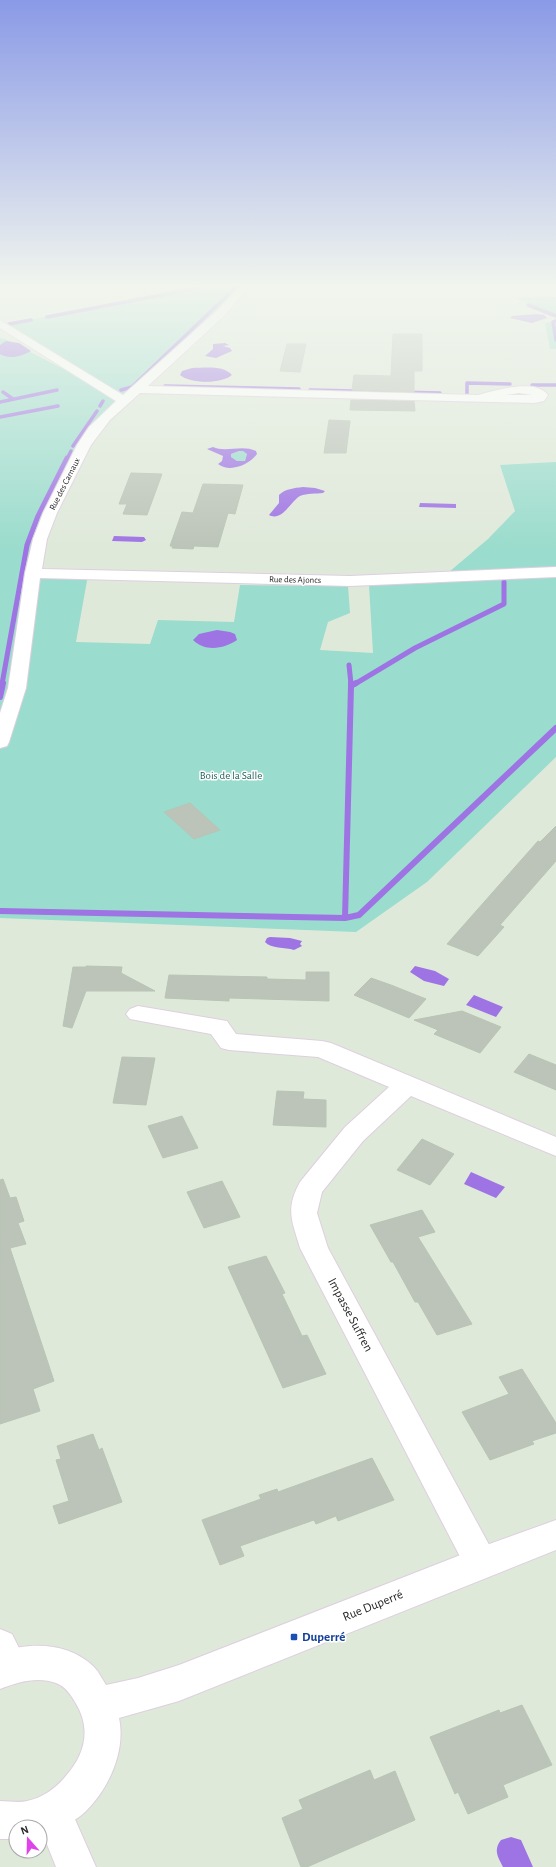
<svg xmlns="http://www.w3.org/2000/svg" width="556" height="1867" viewBox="0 0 556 1867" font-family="'Alegreya Sans',sans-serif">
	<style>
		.green { fill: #9adccd }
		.water { fill: #9e73e4; fill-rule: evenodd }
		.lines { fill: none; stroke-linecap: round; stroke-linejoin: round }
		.stream-far2 { stroke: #9e73e4; stroke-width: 3.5 }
		.stream-far1 { stroke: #9e73e4; stroke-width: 5 }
		.stream { stroke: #9e73e4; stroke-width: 6 }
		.building { fill: #bcc4b9; stroke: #b8c4b4 }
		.street-casing { stroke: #decfdf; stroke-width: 2 }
		.secondary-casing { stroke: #decfdf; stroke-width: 2 }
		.street { fill: #fff; fill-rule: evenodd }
		.secondary { fill: #fff; fill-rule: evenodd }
		.transit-dot { fill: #1a4fb4; stroke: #fff; stroke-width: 1.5 }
		.labels { text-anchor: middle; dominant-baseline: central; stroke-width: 3; stroke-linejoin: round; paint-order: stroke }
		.far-street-label { font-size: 9px; fill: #272727; stroke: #fff }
		.park-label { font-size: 11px; fill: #1e5d57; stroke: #fff }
		.near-street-label { font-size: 13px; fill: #272727; stroke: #fff }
		.near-transit-label { font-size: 13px; font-weight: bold; fill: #164399; stroke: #fff; text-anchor: start }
	</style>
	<rect width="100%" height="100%" fill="#dfe9da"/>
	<path class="green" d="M158 288H243L231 303 94 430 72 470 33 573 88 575 76 642 150 644 158 620 234 622 240 585 348 586 350 613 328 622 320 650 373 653 369 585 436 583 488 539 515 511 500 465 556 462V757L427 882 356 932 0 918V338L5 339 116 396 2 325 171 293Z
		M556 297V316L516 298Z
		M556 322V349H550L545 323Z
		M239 451H243L247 454 245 461H237L231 457V454Z"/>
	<path class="water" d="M536 314 544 315 547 318 532 323 510 318 512 316Z
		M6 341 19 343 31 351C22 356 10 360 0 354V345Z
		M225 343 229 345 223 346 230 348 232 351 216 358 205 356 213 349V344Z
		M192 368C205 368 223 365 232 375 222 384 190 384 180 375L182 371Z
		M213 447C226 453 242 444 256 451L257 454C249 465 230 473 218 464L222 461 223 456 207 449ZM239 451H243L247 454 245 461H237L231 457V454Z
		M303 487 315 488 325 491 323 493C316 494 307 493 300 496 291 501 282 522 269 515L279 503V495C285 489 294 488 303 487Z
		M420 503 456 504V508L419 507Z
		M114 536 144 537 146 540 142 542 112 541Z
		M217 630 230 632 235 634 237 640C224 649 205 652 193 640L199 634Z
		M270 937 290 938 302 941 300 944 302 946 294 950C285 947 271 949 265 942L267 938Z
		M415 966 435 971 449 979 444 986 424 981 410 972Z
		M474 995 503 1007 496 1017 466 1005Z
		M471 1172 505 1187 496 1198 464 1184Z
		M511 1837 521 1840 533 1867H503C498 1857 493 1850 501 1840Z"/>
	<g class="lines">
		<path class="stream-far2" d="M528 305 556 316
			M47 317 198 288
			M556 321 553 322 556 340
			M9 324 31 320
			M532 385H556
			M165 386 299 389
			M121 390 132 387 235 288
			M310 390 440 393
			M3 392 13 399
			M467 394V383L510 384
			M0 402 57 390
			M100 406 103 401
			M0 417 58 406
			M73 446 97 411
			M67 459 71 451"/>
		<path class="stream-far1" d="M349 665 351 684
			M2 684 27 545 38 516 67 458
			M355 684 415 648 504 604V582"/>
		<path class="stream" d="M351 683V686
			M0 697 3 683
			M0 911 345 918 359 915 556 728
			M345 918 351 686 356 683"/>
	</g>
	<path class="building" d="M393 334H422V371H414V392L352 390 354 375 391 376Z
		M287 344H306L300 372 280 371Z
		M351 400 414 401 415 411 350 410Z
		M329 420 350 421 346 453H324Z
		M131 473 162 474 147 515 123 514 127 504H119Z
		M203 484 243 485 235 514 228 513 218 547 194 546 193 549 172 548 173 546H170L182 512 193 513Z
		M190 803 220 830 194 839 164 812Z
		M556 826V861L500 925 504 927 478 956 447 944 538 841 540 842Z
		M86 966 122 967 121 973 155 991H86L72 1028 63 1026 73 967H86Z
		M306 972H329V1001L229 998V1001L165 998 169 975 267 977V979L306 980Z
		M371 978 391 985 426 999 409 1018 354 995Z
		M462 1011 501 1027 480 1053 434 1034 438 1030 414 1020Z
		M529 1054 556 1065V1090L514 1072Z
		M122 1057 155 1058 146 1105 113 1103Z
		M277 1091 304 1092 303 1099 326 1100V1127L273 1125Z
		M182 1116 198 1148 163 1158 148 1126Z
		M422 1139 454 1154 430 1185 397 1170Z
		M3 1179 10 1198 16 1197 24 1221 18 1223 26 1244 10 1248 54 1381 33 1389 40 1411 0 1424V1180Z
		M222 1181 240 1217 204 1228 187 1192Z
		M422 1210 435 1232 418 1237 472 1324 437 1335 418 1302H415L393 1262H391L370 1225Z
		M266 1256 285 1293 282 1294 302 1336 307 1335 326 1374 283 1388 228 1267Z
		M522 1369 556 1423V1433L532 1441 534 1444 490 1460 462 1412 509 1394 499 1377Z
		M93 1434 99 1450 102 1448 122 1502 59 1524 53 1506 69 1501 56 1460 61 1459 57 1446Z
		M372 1458 394 1500 338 1521 336 1516 316 1524 314 1520 240 1546 244 1556 220 1565 202 1520 261 1499 259 1495 277 1489 278 1492Z
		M522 1705 552 1765 503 1785 508 1797 468 1814 458 1792 455 1794 430 1737 499 1710 500 1713Z
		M370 1770 374 1780 395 1771 415 1820 307 1867H301L282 1818 303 1809 299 1800Z"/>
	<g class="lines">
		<g class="street-casing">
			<path id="street" d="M238 288H248L226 314 148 386 478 395C495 390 536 378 548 395L544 401 534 403 140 393 110 420 91 445 57 513 47 539 42 569 350 576 556 567V577L350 586 40 578 26 688 9 742 7 746 0 748V713L8 688 25 573 33 539 43 513 77 445 89 427 116 401 0 328V320L123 395 218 310ZM519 393 532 395H506Z
				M138 1006 227 1021 236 1034 322 1041 331 1043 556 1137V1156L411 1096 363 1141 322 1192 317 1213 328 1248 493 1552 498 1563 493 1574 481 1579 469 1574 300 1248C292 1221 285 1209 300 1182L345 1127 389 1087 318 1057 229 1050 221 1048 211 1034 130 1019 126 1014 130 1009Z
				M0 1629 12 1634 28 1666 23 1678 10 1684 0 1679Z
				M53 1793 66 1799 96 1867H56L34 1812 40 1799Z"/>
		</g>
		<g class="secondary-casing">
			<path id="secondary" d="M556 1520V1550L179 1701 119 1718C126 1751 109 1788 86 1811 74 1823 56 1830 40 1835V1827H16V1839H0V1801C9 1801 19 1803 27 1801 42 1798 56 1788 65 1777 85 1755 92 1729 75 1702 71 1695 65 1686 56 1683 38 1676 17 1682 0 1689V1653C30 1641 70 1643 94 1667 99 1672 102 1679 106 1685L138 1678 179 1665 481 1547Z"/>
		</g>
		<use href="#street" class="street"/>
		<use href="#secondary" class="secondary"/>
	</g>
	<linearGradient id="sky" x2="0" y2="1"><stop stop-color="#8a9ae6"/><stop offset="0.52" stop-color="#f1f5ee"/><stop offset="1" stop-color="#f1f5ee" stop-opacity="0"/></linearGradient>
	<rect width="556" height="549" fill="url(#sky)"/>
	<rect class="transit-dot" x="290" y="1633" width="8" height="8" rx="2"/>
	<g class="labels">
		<g class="far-street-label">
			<text transform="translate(65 484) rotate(-63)">Rue des Carnaux</text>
			<text transform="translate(295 580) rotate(1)">Rue des Ajoncs</text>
		</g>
		<g class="park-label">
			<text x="231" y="775">Bois de la Salle</text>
		</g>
		<g class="near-street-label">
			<text transform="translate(350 1315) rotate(62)">Impasse Suffren</text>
			<text transform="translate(373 1606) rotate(-22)">Rue Duperré</text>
		</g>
		<g class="near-transit-label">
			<text x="302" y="1637">Duperré</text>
		</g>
	</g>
	<g transform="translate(28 1839) rotate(340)"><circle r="19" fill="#ffffff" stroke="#a9a9a9"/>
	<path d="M0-3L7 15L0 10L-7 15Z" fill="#df44eb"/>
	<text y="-6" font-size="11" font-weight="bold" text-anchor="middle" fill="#272727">N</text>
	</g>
</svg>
